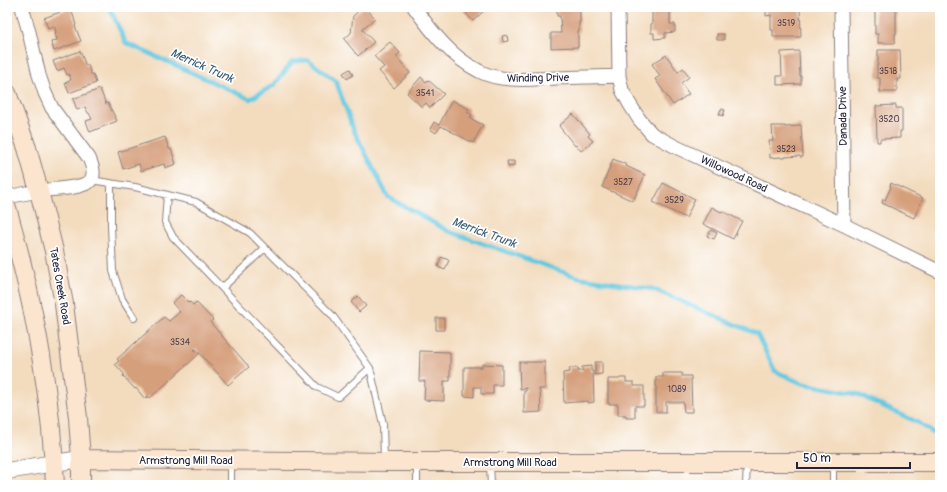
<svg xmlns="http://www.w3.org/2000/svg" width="947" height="492" viewBox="0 0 947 492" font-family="Pangolin,sans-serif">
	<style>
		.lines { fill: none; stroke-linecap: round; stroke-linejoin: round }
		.stream { stroke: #62c7e0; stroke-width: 4.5 }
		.building { fill: #d59f7b }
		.service-casing { stroke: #8a7e7c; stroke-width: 8 }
		.minor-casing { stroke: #8a7e7c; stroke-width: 15 }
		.tertiary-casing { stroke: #8a7e7c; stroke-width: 18 }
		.secondary-casing { stroke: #8a7e7c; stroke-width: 20 }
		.service { stroke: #fff; stroke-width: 6 }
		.minor { stroke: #fff; stroke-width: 13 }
		.tertiary { stroke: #fff; stroke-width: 16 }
		.secondary { stroke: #fbe5cf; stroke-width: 18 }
		.labels { text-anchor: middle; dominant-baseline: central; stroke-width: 3.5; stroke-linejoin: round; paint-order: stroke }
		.number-label { font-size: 9px; fill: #4f414b }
		.street-label { font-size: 11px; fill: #22223b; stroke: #fff }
		.water-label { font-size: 12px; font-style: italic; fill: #385c75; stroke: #fff }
	</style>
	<rect width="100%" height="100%" fill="#fff"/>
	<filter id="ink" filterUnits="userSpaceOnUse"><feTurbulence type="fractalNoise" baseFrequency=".025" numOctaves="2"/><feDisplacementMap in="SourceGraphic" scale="8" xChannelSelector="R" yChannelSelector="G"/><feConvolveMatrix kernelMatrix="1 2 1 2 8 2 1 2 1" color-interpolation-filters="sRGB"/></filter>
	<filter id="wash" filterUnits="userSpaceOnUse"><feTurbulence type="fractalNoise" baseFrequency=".012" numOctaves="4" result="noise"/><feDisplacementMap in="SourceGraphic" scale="16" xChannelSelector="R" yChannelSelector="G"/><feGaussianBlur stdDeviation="0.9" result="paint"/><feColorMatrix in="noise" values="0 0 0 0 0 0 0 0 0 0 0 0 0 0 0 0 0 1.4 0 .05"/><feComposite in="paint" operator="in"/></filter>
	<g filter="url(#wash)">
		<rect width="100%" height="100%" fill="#f3dbbd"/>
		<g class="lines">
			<path class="stream" d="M112 7 111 11 126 43 250 99 274 85 292 62 308 60 336 81 354 131 388 197 448 231 577 277 653 289 757 334 775 371 801 383 857 394 919 423 940 438"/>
		</g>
		<g id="blocks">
			<path class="building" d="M363 7H365L375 18 362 29 374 42 358 56 344 39 351 33 353 16Z
				M460 7H488L473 21Z
				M560 7H580V22H579V31H578V47L551 48V33H561L560 16H557V10H560Z
				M652 7H670V24H675V32L665 33V38L654 39V33H651V24H652Z
				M766 7H800L801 37H773V30H771V15L766 16Z
				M875 7H896V34H895V43H878V34H875Z
				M71 8 76 25 75 26 81 41 54 51 51 42 57 40 55 33 56 32 54 26 48 28 44 18Z
				M717 34H724V40H717Z
				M507 35 508 41 503 42 502 36Z
				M390 42 400 53 396 56 410 73 394 88 379 71 384 67 374 56Z
				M878 50H900L901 79H897V92H880V78H877V65H878Z
				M80 51 86 66 88 65 91 74H93L96 83 69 93 65 83 71 80 69 74 67 75 64 68 57 71 53 61Z
				M799 51 800 76H801V84L777 85V76H782L781 52Z
				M666 55 678 72 683 68 689 77 681 83 689 94 673 105 655 79 660 76 652 64Z
				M350 69 353 75 347 79 343 73Z
				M421 77 426 82 428 80 444 94 430 108 426 103 422 107 407 93Z
				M100 89 106 104 108 103 117 121 90 132 86 121 92 119 89 113H88L85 107 77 110 73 99Z
				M452 100 469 109 467 112 472 115 470 118 483 125 473 143 441 126 436 133 430 129 434 122 439 125Z
				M896 105V108H902V131H900V138L880 139V142H877L876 106Z
				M721 109 725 110 723 116 719 114Z
				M573 114 590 134 588 136 593 141 581 151 576 145 575 146 559 126Z
				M798 125H801L803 157H800V156L785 157V158H781V157L770 158 769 141H773L772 126H785V127L798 126Z
				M165 137 169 149H171L176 164 165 168 164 164 141 171 139 164 123 169 118 152Z
				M613 159 627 165 626 166 645 175 633 201 602 187Z
				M507 161H514V166L508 167Z
				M663 183 695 199 686 218 653 202Z
				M891 183 923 198 914 218 882 203 883 199 885 200 891 187 890 186Z
				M712 207 721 212 722 211 742 221 733 239 703 224Z
				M711 230 717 233 714 239 707 236Z
				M441 257 449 260 445 270 438 267Z
				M181 295 189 303 190 302 193 305 196 302 213 320 210 322 249 367 228 385 196 349 194 350 199 354 150 398 148 396 145 399 136 388 135 389 123 376 124 374 115 364 119 361 117 359 164 317 169 321 180 312 172 303Z
				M358 296 366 306 359 312 351 302Z
				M436 318H444V330H436Z
				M420 351 450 352V381H444V401L424 400 425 381H419Z
				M519 362H545V389H539V391H540V392L541 412 524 413V391H526V388L520 389Z
				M595 362H602V374L595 375Z
				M482 364 502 365V385H493V394H481V387H474V397L464 396V367H482Z
				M591 366V371H593L594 402 588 403V401L564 403 563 373 570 372 569 368H578V371H582V367Z
				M663 373H682V376H691L692 412H684L683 402H666V412H656V377H663Z
				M620 378H626V382H634V386H644V406H635V418H626V415H618V404H608V379H619Z"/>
		</g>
	</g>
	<g filter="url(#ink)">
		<use href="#blocks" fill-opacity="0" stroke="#8a7e7c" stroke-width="1"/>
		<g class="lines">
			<g class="service-casing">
				<path id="service" d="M91 180 135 187 196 202 250 233 332 315 370 368 383 424 384 460
					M111 183V226L113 271 122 299 134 318
					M167 195 165 222 173 237 317 387 338 397 370 368
					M222 288 265 248
					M417 463V485
					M833 463V485
					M490 464 491 485
					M231 485V462
					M746 485 747 463"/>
			</g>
			<g class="minor-casing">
				<path id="minor" d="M414 7C432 32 451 57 479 71 501 83 533 79 557 78 578 77 598 77 619 76
					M618 7 619 76 622 90 629 103 639 119 652 134 676 147 844 225 940 272
					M841 7 844 225
					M7 197C17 195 28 193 38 191 50 189 82 189 90 181 96 175 92 165 89 158L52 108 45 93 39 75 29 32 22 7"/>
			</g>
			<g class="tertiary-casing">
				<path id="tertiary" d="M7 471 54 463 81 459"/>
			</g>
			<g class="secondary-casing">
				<path id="secondary" d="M7 93 27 148 39 191 54 251 64 304 78 418 81 459V485
					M7 208C33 298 51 391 55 485
					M81 459 393 462H940"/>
			</g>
			<use href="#service" class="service"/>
			<use href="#minor" class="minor"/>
			<use href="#tertiary" class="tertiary"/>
			<use href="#secondary" class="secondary"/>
		</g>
	</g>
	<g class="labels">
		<g class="number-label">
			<text x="786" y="23">3519</text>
			<text x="888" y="71">3518</text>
			<text x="425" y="93">3541</text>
			<text x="889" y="119">3520</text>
			<text x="786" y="149">3523</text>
			<text x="623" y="182">3527</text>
			<text x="674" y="200">3529</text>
			<text x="180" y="342">3534</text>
			<text x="677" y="389">1089</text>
		</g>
		<g class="street-label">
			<text transform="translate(538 78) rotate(-1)">Winding Drive</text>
			<text transform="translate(843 116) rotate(-91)">Danada Drive</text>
			<text transform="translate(734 174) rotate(25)">Willowood Road</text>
			<text transform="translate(60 286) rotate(80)">Tates Creek Road</text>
			<text x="186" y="460">Armstrong Mill Road</text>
			<text x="510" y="462">Armstrong Mill Road</text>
		</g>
		<g class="water-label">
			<text transform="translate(202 66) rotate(24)">Merrick Trunk</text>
			<text transform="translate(484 233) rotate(20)">Merrick Trunk</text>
		</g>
	</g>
	<rect width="947" height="492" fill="none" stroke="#fff" stroke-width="24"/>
	<path d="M797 462v6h113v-6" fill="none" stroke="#22223b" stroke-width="2"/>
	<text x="803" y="462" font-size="12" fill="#22223b" stroke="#ffffff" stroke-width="3" paint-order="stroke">50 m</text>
</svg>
